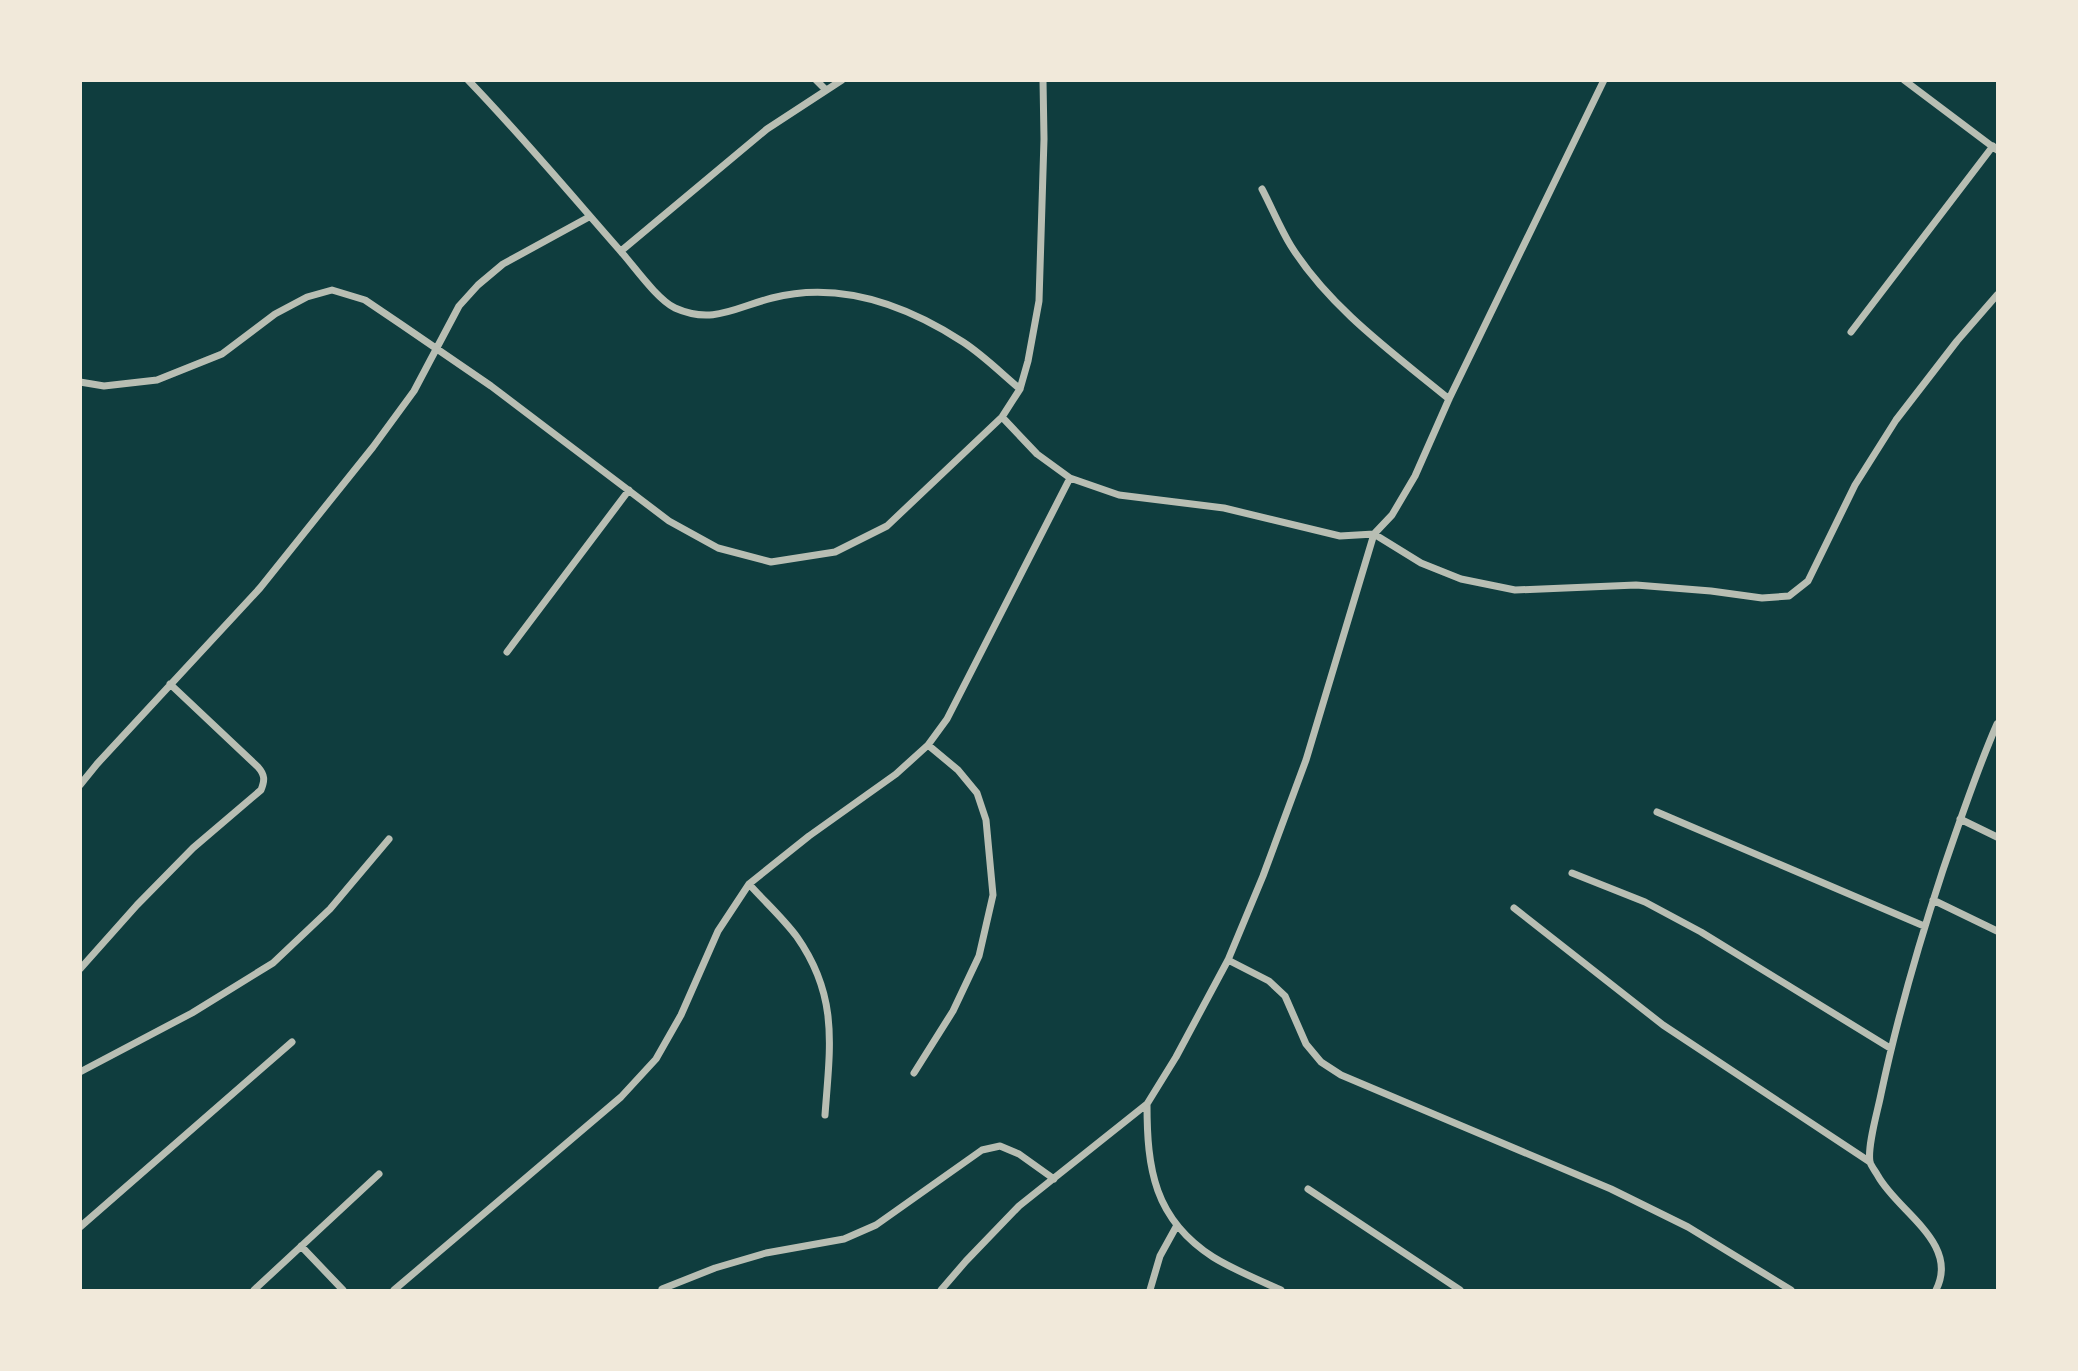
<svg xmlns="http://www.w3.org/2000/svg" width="2078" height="1371" viewBox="0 0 2078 1371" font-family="'Fira Sans',sans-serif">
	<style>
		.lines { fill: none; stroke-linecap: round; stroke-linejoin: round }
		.minor { stroke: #b8beb3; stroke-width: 7 }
	</style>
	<rect width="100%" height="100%" fill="#0f3d3e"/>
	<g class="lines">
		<path class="minor" d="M468 80C522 136 572 196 623 254 636 269 658 300 675 308 713 325 736 307 772 298 839 281 906 305 963 342 983 355 1001 373 1020 389
			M816 80 826 90
			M1904 80 1997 150
			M1262 189C1272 208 1280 228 1291 246 1330 308 1393 353 1449 399
			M621 251 767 129 842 80
			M1851 332 1993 146
			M80 382 104 386 157 380 222 354 275 314 307 297 332 290 365 300 402 325 491 386 669 521 718 548 771 562 835 552 887 526 1002 417 1020 389 1028 361 1039 301 1044 139 1043 80
			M1002 417 1037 454 1070 478 1119 495 1224 508 1340 536 1374 534 1392 515 1415 476 1449 399 1604 80
			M507 652 629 490
			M80 785 97 764 260 588 373 447 414 391 459 306 478 285 503 264 589 217
			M1657 812 1924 926
			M1960 819 1997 837
			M1572 873 1645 902 1701 932 1890 1048
			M749 884C764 901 783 918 797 937 839 997 830 1046 825 1115
			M1933 900 1997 931
			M1514 908 1663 1025 1870 1162
			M1228 960 1269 981 1285 996 1306 1044 1321 1062 1341 1075 1611 1189 1688 1227 1791 1290
			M80 969 137 905 193 848 261 790C265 780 265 775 258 767L170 684
			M80 1072 192 1013 273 963 330 909 389 839
			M914 1073 953 1011 979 956 993 895 986 820 977 793 958 770 928 745
			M1147 1104C1147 1169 1154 1219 1213 1257 1234 1270 1259 1280 1281 1290
			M1308 1189 1460 1290
			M80 1227 292 1042
			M301 1246 343 1290
			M662 1289 715 1268 766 1253 844 1239 876 1225 982 1150 1000 1146 1019 1154 1054 1179
			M254 1290 379 1174
			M394 1290 621 1097 656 1059 681 1015 718 931 749 884 809 836 896 774 928 745 947 719 1070 478
			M941 1290 966 1261 1019 1206 1147 1104 1176 1057 1228 960 1263 876 1306 760 1374 534 1421 563 1461 579 1515 590 1636 585 1711 591 1762 598 1789 596 1808 581 1855 485 1896 420 1957 341 1997 295
			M1150 1290 1160 1256 1176 1227
			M1936 1290C1960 1243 1898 1212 1878 1176 1876 1172 1871 1166 1870 1162 1867 1146 1878 1110 1881 1094 1897 1019 1918 946 1942 873 1959 823 1976 772 1997 724"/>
	</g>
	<rect width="2078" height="1371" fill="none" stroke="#f1e9da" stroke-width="164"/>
</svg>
